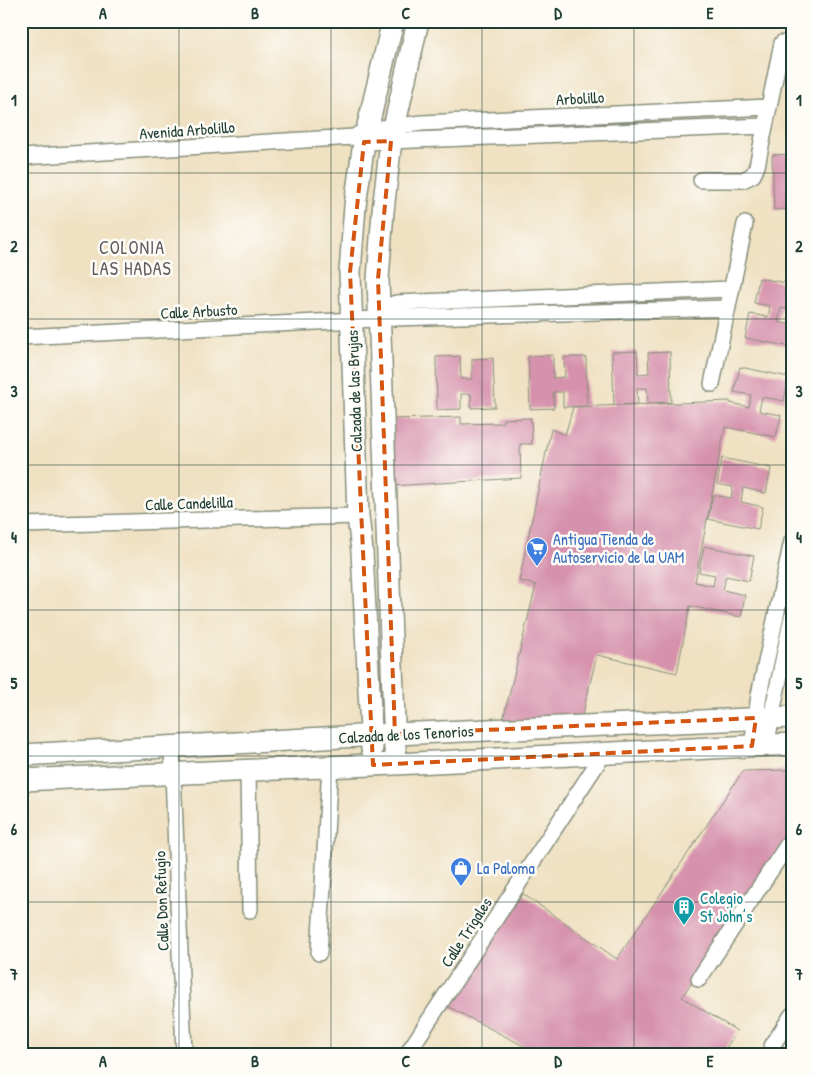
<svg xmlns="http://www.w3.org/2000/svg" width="813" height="1075" viewBox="0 0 813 1075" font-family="'Patrick Hand',sans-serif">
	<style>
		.building { fill: #d691ac }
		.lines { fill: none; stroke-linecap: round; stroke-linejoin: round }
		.street-casing { stroke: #878f7b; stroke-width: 18 }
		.secondary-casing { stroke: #878f7b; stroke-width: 24 }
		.street { stroke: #fff; stroke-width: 15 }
		.secondary { stroke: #fff; stroke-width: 21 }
		.marked { fill: none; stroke: #d45610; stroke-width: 4; stroke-dasharray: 10 6; stroke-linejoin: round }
		.grid { fill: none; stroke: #1f3d34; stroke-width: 1; stroke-opacity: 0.55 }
		.labels { text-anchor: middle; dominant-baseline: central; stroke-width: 5; stroke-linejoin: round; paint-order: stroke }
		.street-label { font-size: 16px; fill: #1f3d34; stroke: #fdfcf7 }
		.shop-label { font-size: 16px; fill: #366cbe; stroke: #fdfcf7; text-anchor: start }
		.culture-label { font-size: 16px; fill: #0d838f; stroke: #fdfcf7; text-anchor: start }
		.neighbourhood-label { font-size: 18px; letter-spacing: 1px; fill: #5f5a5e; stroke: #fdfcf7 }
		.neatline { fill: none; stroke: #1f3d34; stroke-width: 2 }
		.grid-label { font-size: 16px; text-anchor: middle; font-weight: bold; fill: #1f3d34 }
	</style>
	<rect width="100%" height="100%" fill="#fdfcf7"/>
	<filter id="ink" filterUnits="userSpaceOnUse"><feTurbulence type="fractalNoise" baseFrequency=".02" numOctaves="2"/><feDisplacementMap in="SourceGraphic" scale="10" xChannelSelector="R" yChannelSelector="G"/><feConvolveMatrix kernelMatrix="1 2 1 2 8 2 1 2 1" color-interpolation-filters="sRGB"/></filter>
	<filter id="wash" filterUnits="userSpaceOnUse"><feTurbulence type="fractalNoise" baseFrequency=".0096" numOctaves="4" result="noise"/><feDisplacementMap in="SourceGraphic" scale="20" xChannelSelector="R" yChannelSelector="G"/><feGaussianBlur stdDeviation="1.12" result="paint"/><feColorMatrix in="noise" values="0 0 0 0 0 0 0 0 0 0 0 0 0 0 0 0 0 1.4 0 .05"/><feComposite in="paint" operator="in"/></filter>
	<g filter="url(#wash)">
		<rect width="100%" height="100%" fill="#efe1c2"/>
		<g id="blocks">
			<path class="building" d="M792 154V209L774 210 772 155Z
				M759 278 792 284V310L781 308 778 322 792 325V347L745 338 750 314 768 317 770 306 754 303Z
				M637 351 638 374 649 373 648 353 670 352 671 402 648 403 647 388H637L638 404 614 405 612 352Z
				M553 355V378L565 377 564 357H586L587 406 563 407V392H553L554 408 530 409 528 356Z
				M460 356 461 379H472V359L493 358 495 407 471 408V394H461V409L437 410 436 357Z
				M740 367 789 377 784 401 762 397 759 411 781 415 776 437 725 427 695 582 713 586 715 575 699 572 704 546 754 556 749 581 726 576 723 590 745 595 741 617 690 606 677 673 597 655 580 724 501 728 536 585 519 581 551 429 565 435 573 407 730 401V403L749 407 751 395 734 392Z
				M461 417V424L503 423V419L531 418 532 444H520L521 478 391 486 393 419Z
				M722 458 771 468 766 493 743 488 741 502 763 507 758 529 708 519 713 495 731 498 733 487 717 484Z
				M792 770V831L682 997 737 1031 722 1054H539L445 1005 523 894 617 959 743 771Z"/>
		</g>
	</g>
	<g filter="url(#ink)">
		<use href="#blocks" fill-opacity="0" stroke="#878f7b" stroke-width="1"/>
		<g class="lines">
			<g class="street-casing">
				<path id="street" d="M355 137 364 142 765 126
					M21 157 354 137 366 130 422 123 769 107
					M701 180H743L753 175 757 166 782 43
					M379 319 387 306 396 303 731 289
					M21 337 395 318 728 308
					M712 384 745 224
					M21 525 358 516
					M767 745 771 718 792 617
					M752 746 759 695 792 541
					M172 747 184 1054
					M248 770 250 910
					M319 953 330 766
					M699 979 792 838
					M772 1046 792 1015
					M407 1054 604 753"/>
			</g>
			<g class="secondary-casing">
				<path id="secondary" d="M372 749 362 551 358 516 350 272 355 206 364 142 393 21
					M395 749 378 279 383 211 391 141 418 21
					M21 755 395 734 792 717
					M21 780 395 764 792 744"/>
			</g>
			<use href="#street" class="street"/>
			<use href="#secondary" class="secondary"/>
		</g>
	</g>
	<path class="marked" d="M391 141 378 279 395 734 756 718 752 746 373 765 350 272 364 142Z"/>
	<path class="grid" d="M179 21V1054M331 21V1054M482 21V1054M634 21V1054M21 173H792M21 319H792M21 465H792M21 610H792M21 756H792M21 902H792"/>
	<defs>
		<g id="supermarket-pin" transform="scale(1.125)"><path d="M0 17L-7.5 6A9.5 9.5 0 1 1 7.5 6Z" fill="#3f7fe0" stroke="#fdfcf7"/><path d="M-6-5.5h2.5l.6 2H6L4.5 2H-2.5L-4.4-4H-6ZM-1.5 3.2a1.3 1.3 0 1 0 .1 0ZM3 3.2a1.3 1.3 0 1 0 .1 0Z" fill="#fff"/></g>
		<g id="shop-pin" transform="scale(1.125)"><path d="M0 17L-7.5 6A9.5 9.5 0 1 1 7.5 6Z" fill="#3f7fe0" stroke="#fdfcf7"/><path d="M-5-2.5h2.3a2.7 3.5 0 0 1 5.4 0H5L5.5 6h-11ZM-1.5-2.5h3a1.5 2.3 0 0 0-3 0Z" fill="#fff"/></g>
		<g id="building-pin" transform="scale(1.125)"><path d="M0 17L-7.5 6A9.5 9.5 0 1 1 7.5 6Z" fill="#0f9aa8" stroke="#fdfcf7"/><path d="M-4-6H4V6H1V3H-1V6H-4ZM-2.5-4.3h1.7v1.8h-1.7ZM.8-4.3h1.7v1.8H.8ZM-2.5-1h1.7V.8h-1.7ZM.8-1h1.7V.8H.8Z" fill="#fff"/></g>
	</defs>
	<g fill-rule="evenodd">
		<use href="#supermarket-pin" x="537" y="548"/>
		<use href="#shop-pin" x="461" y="868"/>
		<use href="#building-pin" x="684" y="907"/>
	</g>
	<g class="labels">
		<g class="street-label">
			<text transform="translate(580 98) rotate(-3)">Arbolillo</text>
			<text transform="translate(187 130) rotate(-4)">Avenida Arbolillo</text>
			<text transform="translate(199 311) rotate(-3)">Calle Arbusto</text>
			<text transform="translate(354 391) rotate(-92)">Calzada de las Brujas</text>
			<text transform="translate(189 503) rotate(-2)">Calle Candelilla</text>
			<text transform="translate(406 734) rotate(-3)">Calzada de los Tenorios</text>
			<text transform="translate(161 901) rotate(-92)">Calle Don Refugio</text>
			<text transform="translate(466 932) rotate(-57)">Calle Trigales</text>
		</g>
		<g class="shop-label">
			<text x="553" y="539">Antigua Tienda de<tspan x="553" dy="18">Autoservicio de la UAM</tspan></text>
			<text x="477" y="868">La Paloma</text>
		</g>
		<g class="culture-label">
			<text x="700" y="898">Colegio<tspan x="700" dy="18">St John’s</tspan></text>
		</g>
		<g class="neighbourhood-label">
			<text x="132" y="247">COLONIA<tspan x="132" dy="21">LAS HADAS</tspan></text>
		</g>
	</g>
	<rect width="813" height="1075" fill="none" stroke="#fdfcf7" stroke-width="55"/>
	<rect x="28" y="28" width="758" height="1020" class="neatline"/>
	<g class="grid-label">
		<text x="103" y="19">A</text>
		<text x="255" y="19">B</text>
		<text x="406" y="19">C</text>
		<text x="558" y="19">D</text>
		<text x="710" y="19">E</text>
		<text x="14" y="106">1</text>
		<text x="799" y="106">1</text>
		<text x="14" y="252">2</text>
		<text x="799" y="252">2</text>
		<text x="14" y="397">3</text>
		<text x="799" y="397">3</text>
		<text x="14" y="543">4</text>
		<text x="799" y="543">4</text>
		<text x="14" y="689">5</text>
		<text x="799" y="689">5</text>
		<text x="14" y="835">6</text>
		<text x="799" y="835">6</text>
		<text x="14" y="980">7</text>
		<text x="799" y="980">7</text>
		<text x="103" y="1067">A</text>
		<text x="255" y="1067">B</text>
		<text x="406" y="1067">C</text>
		<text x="558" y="1067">D</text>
		<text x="710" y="1067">E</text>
	</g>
</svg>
